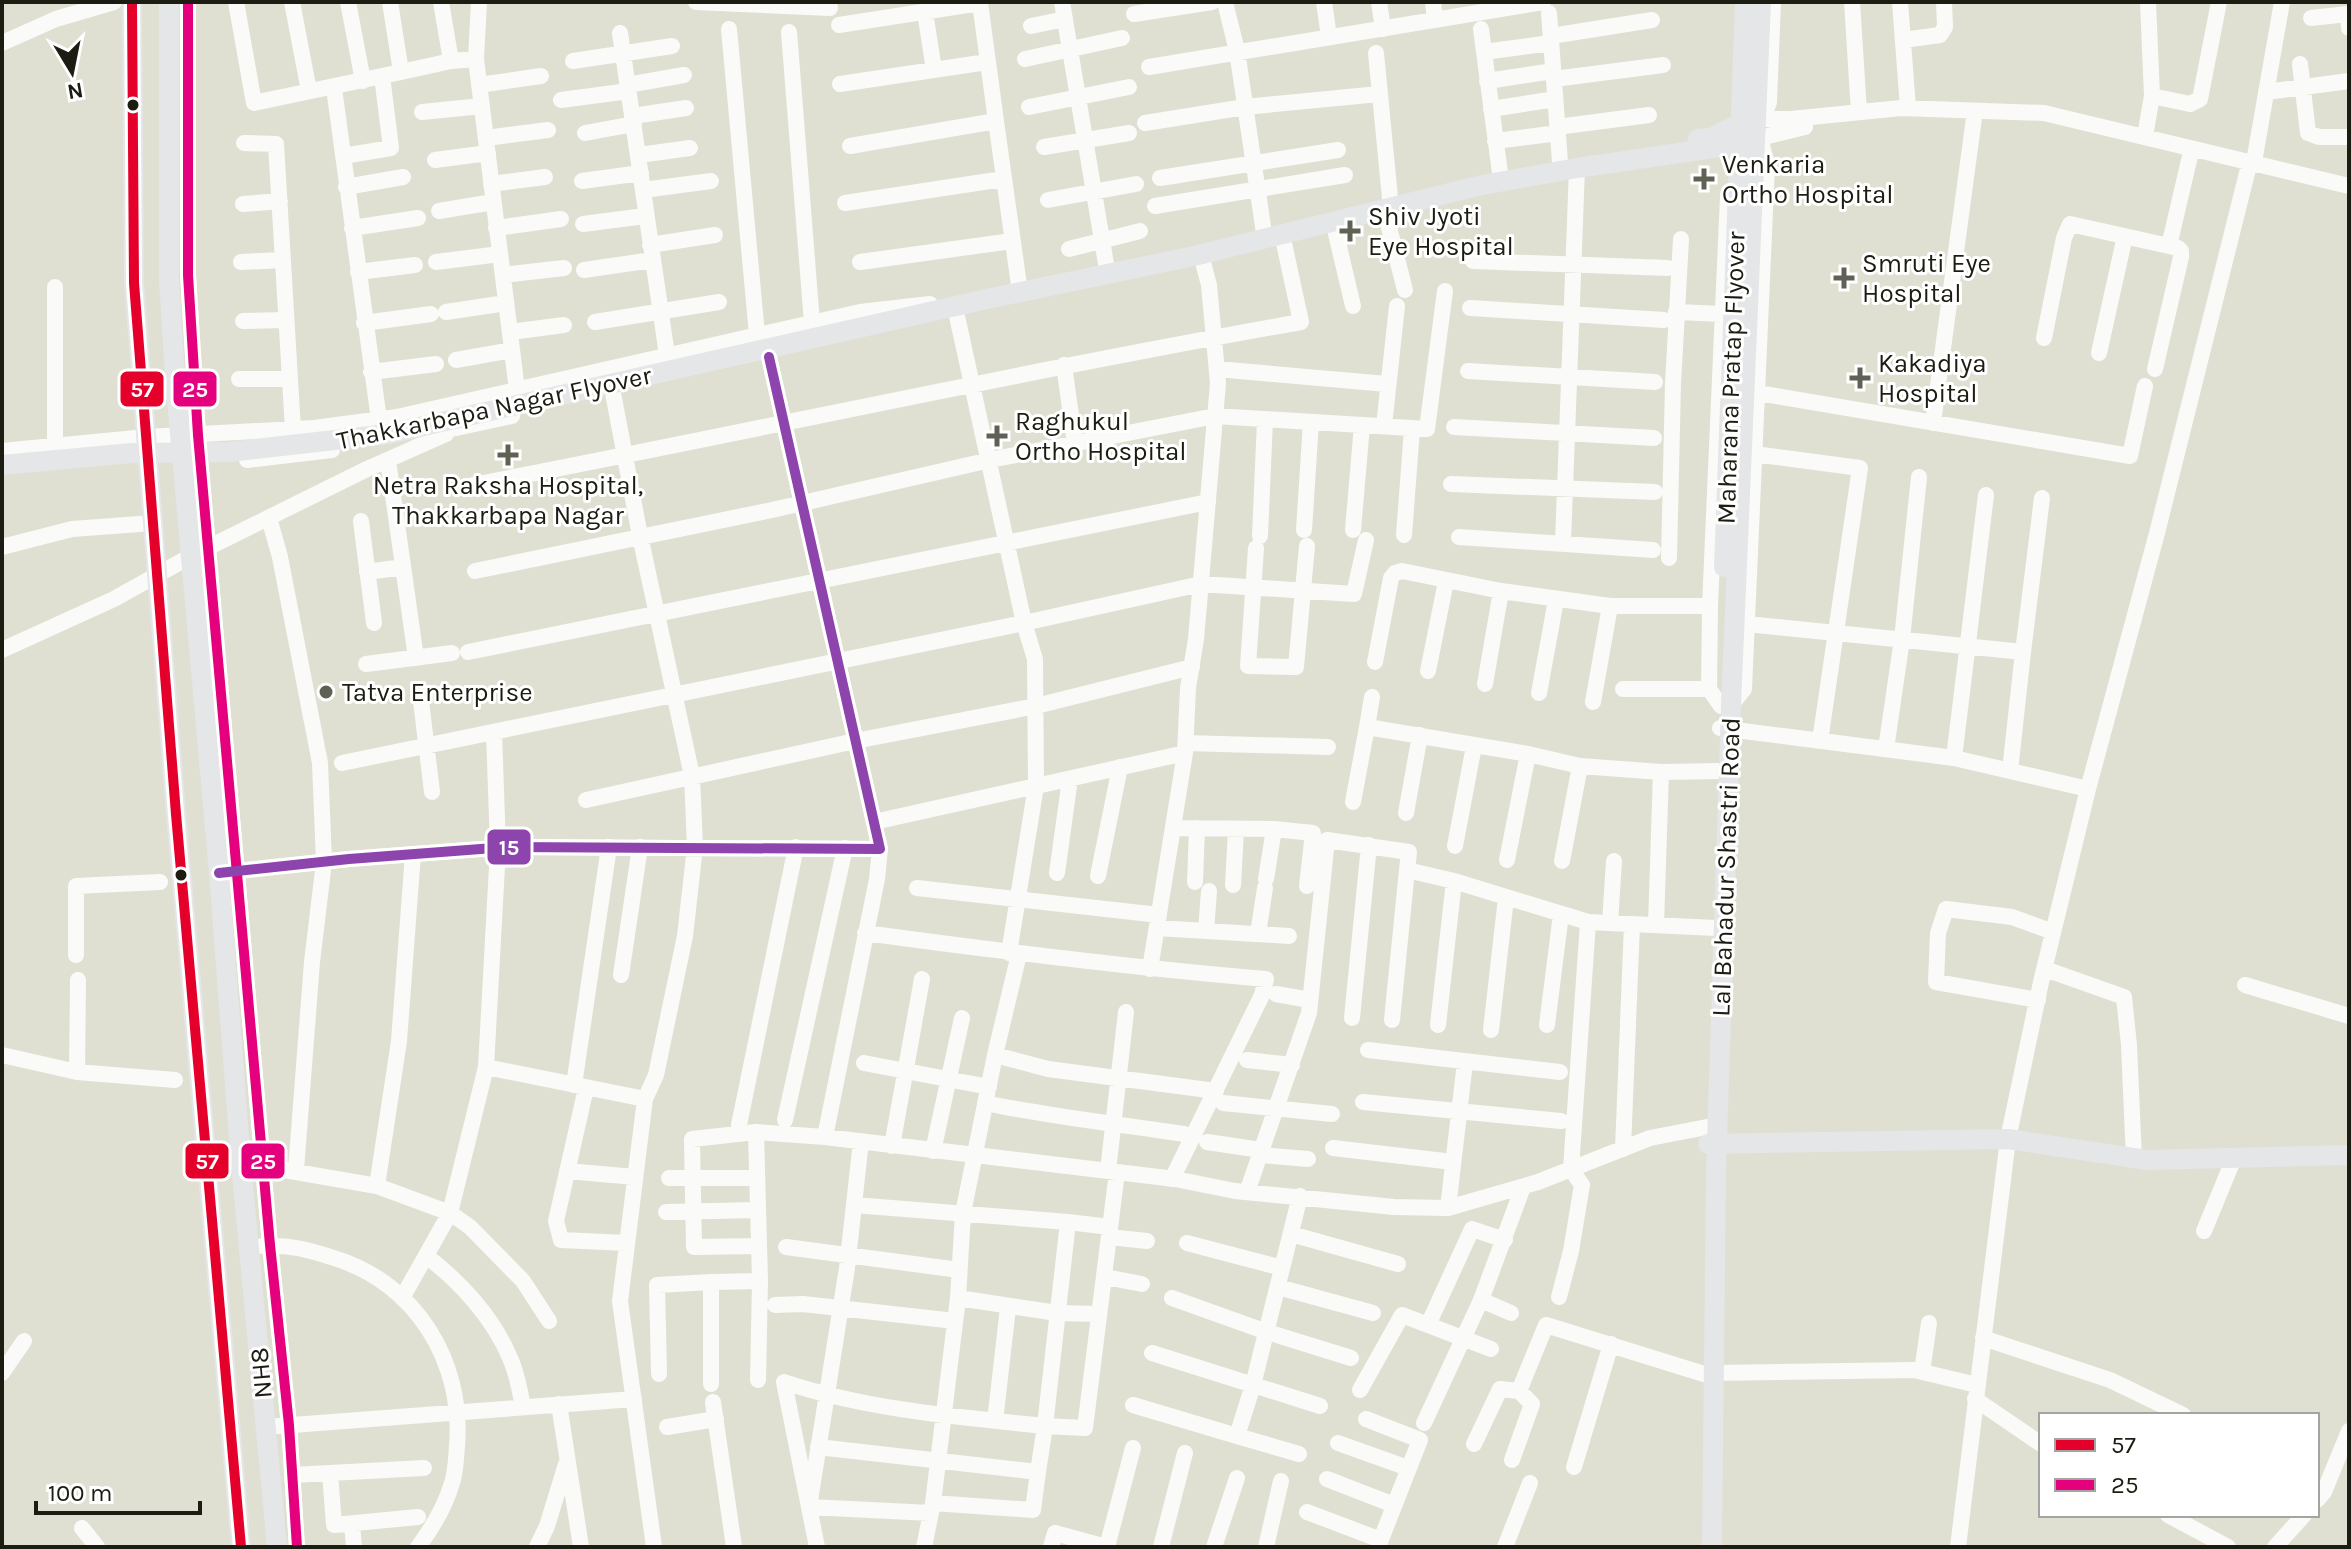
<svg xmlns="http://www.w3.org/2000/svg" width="2351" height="1549" viewBox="0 0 2351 1549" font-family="Karla,sans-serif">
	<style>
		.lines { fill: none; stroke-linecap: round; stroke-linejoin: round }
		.minor { stroke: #fafaf8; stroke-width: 16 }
		.major { stroke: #e4e6e8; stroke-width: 20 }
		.bus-1-casing { stroke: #fff; stroke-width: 16 }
		.bus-2-casing { stroke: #fff; stroke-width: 16 }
		.bus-3-casing { stroke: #fff; stroke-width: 16 }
		.bus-1 { stroke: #e4002b; stroke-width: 10 }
		.bus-2 { stroke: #e5007d; stroke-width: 10 }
		.bus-3 { stroke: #8e44ad; stroke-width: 10 }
		.bus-dot { fill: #1c1c12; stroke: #fff; stroke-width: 3 }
		.poi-dot { fill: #606155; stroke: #fff; stroke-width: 3 }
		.labels { text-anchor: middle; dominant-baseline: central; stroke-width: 6; stroke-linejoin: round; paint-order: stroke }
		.poi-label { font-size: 26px; fill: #1c1c12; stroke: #fff; text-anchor: start }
		.street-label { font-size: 26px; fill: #1c1c12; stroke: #fff }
		.line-badge { stroke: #fff; stroke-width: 3 }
		.badge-label { font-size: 22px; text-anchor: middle; font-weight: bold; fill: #fff }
	</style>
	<rect width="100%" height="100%" fill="#dfe0d1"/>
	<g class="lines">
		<path class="minor" d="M188 2V275L198 435 270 1245 289 1425 297 1547
			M236 2 254 103 401 72 390 2
			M292 2 309 91
			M348 2 363 81
			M441 2 451 61
			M479 2 476 59 517 390
			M696 2 830 8
			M1062 2 1106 264
			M1225 2 1237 51 1264 233
			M1324 2 1329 37
			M1379 2 1383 29
			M1433 2 1435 20
			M1773 2 1769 102 1763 119H1791L1901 108 2044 113 2349 186
			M1852 2 1859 112
			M1900 2 1908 108
			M925 12 934 70
			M1549 13 1560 162
			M1134 14 1212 2
			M2311 18 2348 14 2349 28
			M839 25 980 3 996 121 850 146
			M1031 26 1065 19
			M729 29 757 335
			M1481 29 1500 173
			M789 32 812 323
			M620 33 667 355
			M1551 36 1652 20
			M1903 40 1940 35 1945 27 1944 2
			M2 43 56 19 114 2
			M1484 52 1551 43
			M1376 53 1390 198
			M1025 59 1122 38
			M573 61 672 46
			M2300 64 2308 133 2319 137H2349
			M1149 67 1543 2
			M401 72 451 61 476 59
			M1554 79 1663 65
			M1487 81 1553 71
			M840 84 987 62
			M479 85 541 76
			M627 85 684 75
			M334 88 379 420
			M2266 92 2349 81
			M2152 96 2190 104 2200 99 2219 2
			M561 100 629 91
			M1029 107 1129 87
			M1491 109 1555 99
			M422 112 482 106
			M633 116 686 108
			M996 121 1019 285
			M1145 123 1245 107 1379 94
			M1557 127 1649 115
			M585 133 634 124
			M1768 136 1805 127
			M2145 136 2152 96 2148 2
			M486 138 548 130
			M1495 141 1558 133
			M244 143 276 144 293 430
			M1044 147 1129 133
			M639 155 690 148
			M343 156 391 148 382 76
			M435 160 488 153
			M1160 178 1338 150
			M582 181 641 173
			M491 184 545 177
			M346 187 403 177
			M643 190 711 181
			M1048 200 1136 184
			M845 203 1003 179
			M243 204 280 201
			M1155 206 1345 175
			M1384 208 1405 290
			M439 211 493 202
			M1333 221 1353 306
			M583 224 645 216
			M352 228 418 218
			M496 228 561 219
			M650 245 715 235
			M2169 246 2190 156
			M1069 249 1140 231
			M1473 261 1668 268
			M241 262 283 260
			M436 262 500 254
			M860 262 1012 241
			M584 270 652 260
			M358 272 415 265
			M503 275 564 268
			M955 307 1024 623 1035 659 1036 786 1009 953
			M1470 308 1664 320
			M446 312 506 303
			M1676 312 1722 314
			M243 321 286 320
			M595 322 719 302
			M364 323 431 314
			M510 332 564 325
			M2044 338 2064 238 2070 224 2178 248 2181 251V257L2155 369
			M2099 353 2125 236
			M456 360 512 350
			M1064 365 1075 444
			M1217 369 1387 384
			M1468 371 1655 382
			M371 372 436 364
			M239 379H290
			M613 393 640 536 692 776 695 847 685 936 656 1075 645 1099 620 1301 654 1547
			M1758 393 2130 456 2145 386
			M1933 423 1974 118
			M1384 426 1397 306
			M1454 427 1654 438
			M433 433 512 416
			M55 446V287
			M2 451 146 437 314 428 397 417 860 312 930 304
			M1754 454 1860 468 1820 741
			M247 460 332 450
			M388 460 416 658
			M1451 484 1655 492
			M473 485C749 432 1024 371 1301 322L1282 234
			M269 518 280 557 320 763 324 862 312 962 296 1170
			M361 521 374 623
			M1304 530 1311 422
			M1353 530 1362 425
			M1404 535 1412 429
			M1260 536 1265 420
			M1459 537 1653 550
			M1563 542 1577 168
			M2 547 72 529 153 523
			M1256 548 1248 666 1296 667 1307 546
			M1669 558 1673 384 1681 239
			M475 571 772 510 990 460 1215 416 1427 429 1445 291
			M367 572 403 567
			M1747 624 2023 652 2042 498
			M2 650 114 599 191 556 367 469 446 434
			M468 652 1208 502
			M1375 662 1391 578 1395 573 1402 571 1501 591 1610 606H1710
			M366 664 452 653
			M1428 671 1446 581
			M1485 684 1501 591
			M1623 689H1709
			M1539 693 1556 600
			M1372 697 1367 727 1528 754 1580 766 1661 772 1720 771
			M421 701 432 792
			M1593 702 1610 606
			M1731 705 1744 689 1767 165 1762 145
			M1721 706 1709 689 1710 606 1728 196
			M1720 728 1954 758 2088 789 2157 533 2248 169 2254 162 2282 2
			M1186 743 1328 747
			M1886 749 1902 639 1919 477
			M1954 758 1986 495
			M342 763 1024 623 1201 584 1354 594 1366 540
			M2010 771 2023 652
			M586 800 855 741 1036 706 1192 667
			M1353 802 1367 727
			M1406 813 1420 735
			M874 822 1185 753
			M1173 828 1274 829 1313 833 1307 886
			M1455 846 1474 746
			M1507 860 1528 754
			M1562 861 1580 766
			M227 872 349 859 507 847 880 849 769 357
			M1057 873 1070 779
			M1098 876 1120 767
			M1266 879 1274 829
			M1195 882 1197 828
			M1233 885 1236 829
			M917 888 1159 915
			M1610 923 1614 861
			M1656 925 1661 772
			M1157 928 1289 936
			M1206 931 1209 891
			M865 933C998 951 1132 968 1266 979L1262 995 1172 1179
			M1258 934 1265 888
			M1019 954 995 1055 1048 1069 1216 1091
			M76 955V886L160 882
			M1150 969 1185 753 1188 688 1196 639 1218 383 1209 285 1201 255
			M2045 969 2124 997 2129 1045 2134 1159
			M621 975 640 847
			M2245 985 2349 1016
			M1276 994 1310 1000
			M2038 1000 1936 982 1938 933 1946 909 2012 917 2053 932
			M1352 1018 1369 845
			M1392 1020 1407 870
			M1438 1025 1454 881
			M1547 1025 1561 914
			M1491 1030 1506 898
			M1368 1050 1560 1072
			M2 1055 77 1072 175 1080
			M1247 1060 1292 1065
			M864 1063 989 1087
			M486 1067 645 1099
			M77 1072 78 980
			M574 1085 609 847
			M586 1088 556 1221 561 1240 627 1243
			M1363 1102 1561 1121
			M985 1103C1051 1117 1118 1124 1184 1134
			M1223 1103 1332 1114
			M785 1120 845 848
			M739 1125 796 847
			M756 1132 760 1281 758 1380
			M825 1137 877 879 880 849
			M861 1141 847 1268 809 1507 931 1513
			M1207 1142 1261 1150
			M892 1146 922 979
			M1333 1148 1453 1162
			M1623 1149 1632 924
			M933 1151 962 1018
			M1260 1155 1308 1159
			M255 1165 377 1186 450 1213 470 1227 523 1281 549 1321
			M567 1171 635 1177
			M1108 1171 1126 1012
			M669 1178H757
			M377 1186 399 1041 413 854
			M1247 1192 1309 1013 1327 840 1409 852 1407 870 1454 881 1588 922 1716 928
			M854 1205 1068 1222 1045 1426 1085 1428 1117 1172
			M1448 1208 1465 1062
			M666 1212 758 1210
			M1068 1222 1110 1227
			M2204 1231 2234 1158
			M1291 1234 1398 1264
			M1109 1237 1147 1241
			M1187 1243 1282 1268
			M262 1246C288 1244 309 1250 334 1258 416 1283 464 1362 457 1446 456 1458 456 1471 452 1483 445 1507 433 1527 418 1547
			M759 1246 694 1247 692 1139 756 1132 825 1137 1175 1179 1235 1191 1394 1207 1448 1208 1538 1182 1650 1138 1707 1127
			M786 1247 959 1270
			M426 1256C460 1281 494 1319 510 1358 517 1373 520 1391 523 1407
			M1105 1277 1142 1284
			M1278 1287 1373 1313
			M1559 1297 1571 1251 1582 1185 1571 1169 1588 922
			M402 1298 450 1213 486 1067 498 848 494 732
			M958 1298 1057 1313 1099 1314
			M1172 1298 1267 1332 1351 1358
			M1481 1300 1511 1313
			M775 1305 803 1304 955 1321
			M1428 1325 1472 1229 1505 1240
			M1983 1338 2110 1380 2183 1415
			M1152 1353 1320 1406
			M1922 1372 1929 1323
			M2 1373 24 1341
			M1713 1373 1914 1370 1977 1385
			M659 1374 657 1285 711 1282
			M711 1384V1282L760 1281
			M1360 1390 1402 1315 1491 1349
			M1519 1391 1546 1325 1704 1374
			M1975 1399 2041 1444
			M713 1402 734 1547
			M559 1404 581 1547
			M1133 1405 1237 1436
			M1366 1419 1420 1440 1378 1547
			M995 1421 1008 1308
			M1424 1423 1481 1300 1523 1187
			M266 1427 634 1399
			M667 1427 716 1419
			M1338 1443 1408 1468
			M1474 1444 1500 1389 1519 1391 1532 1404 1512 1460
			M1299 1454 1237 1436 1253 1385 1300 1196
			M1574 1467 1611 1344
			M330 1473 334 1525 418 1517
			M292 1475 424 1468
			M1327 1479 1394 1505
			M2317 1500 2324 1492 2349 1431
			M933 1503 1033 1510 1038 1472
			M1307 1512 1381 1540
			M2168 1515 2228 1547
			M352 1524 354 1547
			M82 1528 97 1547
			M537 1547 547 1526 566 1464
			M817 1547 784 1382C868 1410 958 1417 1045 1426L1038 1472 818 1447
			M924 1547 933 1503 958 1298 963 1213 995 1055
			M1051 1547 1055 1533 1106 1547
			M1107 1547 1133 1448
			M1161 1547 1185 1453
			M1214 1547 1237 1478
			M1266 1547 1281 1481
			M1505 1547 1530 1483
			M1958 1547 2008 1139 2041 982 2088 789
			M2275 1547 2304 1515"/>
		<path class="major" d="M132 2 134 283 176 814 241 1547
			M169 2V281L175 377 219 873 241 1164 277 1547
			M1698 139 1711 138 1735 126
			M2 465 132 453 229 452 388 434 987 299 1194 256 1482 185 1577 168 1740 144
			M1724 567 1745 2
			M1708 1144 2008 1139 2147 1160 2349 1155
			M1712 1547 1716 1173 1731 705 1761 2"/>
		<g class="bus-1-casing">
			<path id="bus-1" d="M132 2 134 283 176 814 241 1547"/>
		</g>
		<g class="bus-2-casing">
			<path id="bus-2" d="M188 2V275L198 435 270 1245 289 1425 297 1547"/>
		</g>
		<g class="bus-3-casing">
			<path id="bus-3" d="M219 873 349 859 507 847 880 849 769 357"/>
		</g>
		<use href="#bus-1" class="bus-1"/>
		<use href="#bus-2" class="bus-2"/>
		<use href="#bus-3" class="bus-3"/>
	</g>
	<g class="bus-dot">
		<circle cx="133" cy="105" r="7"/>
		<circle cx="181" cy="875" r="7"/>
	</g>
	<g class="poi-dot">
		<path d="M1700 167h8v8h8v8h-8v8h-8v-8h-8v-8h8z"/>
		<path d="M1346 219h8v8h8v8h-8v8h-8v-8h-8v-8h8z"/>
		<path d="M1840 266h8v8h8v8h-8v8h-8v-8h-8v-8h8z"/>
		<path d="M1856 366h8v8h8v8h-8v8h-8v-8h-8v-8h8z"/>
		<path d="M993 424h8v8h8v8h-8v8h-8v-8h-8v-8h8z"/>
		<path d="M504 443h8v8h8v8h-8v8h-8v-8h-8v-8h8z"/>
		<circle cx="326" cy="692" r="8"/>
	</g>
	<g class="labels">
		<g class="poi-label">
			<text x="1722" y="164">Venkaria<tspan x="1722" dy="30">Ortho Hospital</tspan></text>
			<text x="1368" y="216">Shiv Jyoti<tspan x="1368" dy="30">Eye Hospital</tspan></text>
			<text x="1862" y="263">Smruti Eye<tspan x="1862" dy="30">Hospital</tspan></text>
			<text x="1878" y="363">Kakadiya<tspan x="1878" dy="30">Hospital</tspan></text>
			<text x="1015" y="421">Raghukul<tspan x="1015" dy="30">Ortho Hospital</tspan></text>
			<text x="508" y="485" text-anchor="middle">Netra Raksha Hospital,<tspan x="508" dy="30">Thakkarbapa Nagar</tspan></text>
			<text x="342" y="692">Tatva Enterprise</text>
		</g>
		<g class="street-label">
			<text transform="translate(1731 378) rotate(-88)">Maharana Pratap Flyover</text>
			<text transform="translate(494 408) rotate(-12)">Thakkarbapa Nagar Flyover</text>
			<text transform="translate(1726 867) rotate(-88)">Lal Bahadur Shastri Road</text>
			<text transform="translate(261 1373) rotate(-95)">NH8</text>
		</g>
	</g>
	<g class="line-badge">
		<rect x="119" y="370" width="46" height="38" rx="8" fill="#e4002b"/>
		<rect x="172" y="370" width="46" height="38" rx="8" fill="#e5007d"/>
		<rect x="486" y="828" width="46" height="38" rx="8" fill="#8e44ad"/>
		<rect x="184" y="1142" width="46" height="38" rx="8" fill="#e4002b"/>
		<rect x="240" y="1142" width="46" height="38" rx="8" fill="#e5007d"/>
	</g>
	<g class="badge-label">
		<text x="142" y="397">57</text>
		<text x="195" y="397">25</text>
		<text x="509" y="855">15</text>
		<text x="207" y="1169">57</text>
		<text x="263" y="1169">25</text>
	</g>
	<rect width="2351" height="1549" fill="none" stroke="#1c1c12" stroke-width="8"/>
	<rect x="2039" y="1413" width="280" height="104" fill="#ffffff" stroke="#a4a4a0" stroke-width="2"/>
	<rect x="2055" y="1439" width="40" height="12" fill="#e4002b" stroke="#a4a4a0" stroke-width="2"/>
	<text x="2111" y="1453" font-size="24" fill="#1c1c12">57</text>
	<rect x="2055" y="1479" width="40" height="12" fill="#e5007d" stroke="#a4a4a0" stroke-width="2"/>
	<text x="2111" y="1493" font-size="24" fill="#1c1c12">25</text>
	<g transform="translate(72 72) rotate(170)" stroke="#ffffff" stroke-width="6" paint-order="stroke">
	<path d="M0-6L14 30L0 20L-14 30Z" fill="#1c1c12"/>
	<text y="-12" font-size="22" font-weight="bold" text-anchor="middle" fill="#1c1c12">N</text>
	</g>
	<path d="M36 1501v12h164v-12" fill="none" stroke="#1c1c12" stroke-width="4"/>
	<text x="48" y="1501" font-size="24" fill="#1c1c12" stroke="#ffffff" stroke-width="6" paint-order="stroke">100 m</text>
</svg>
